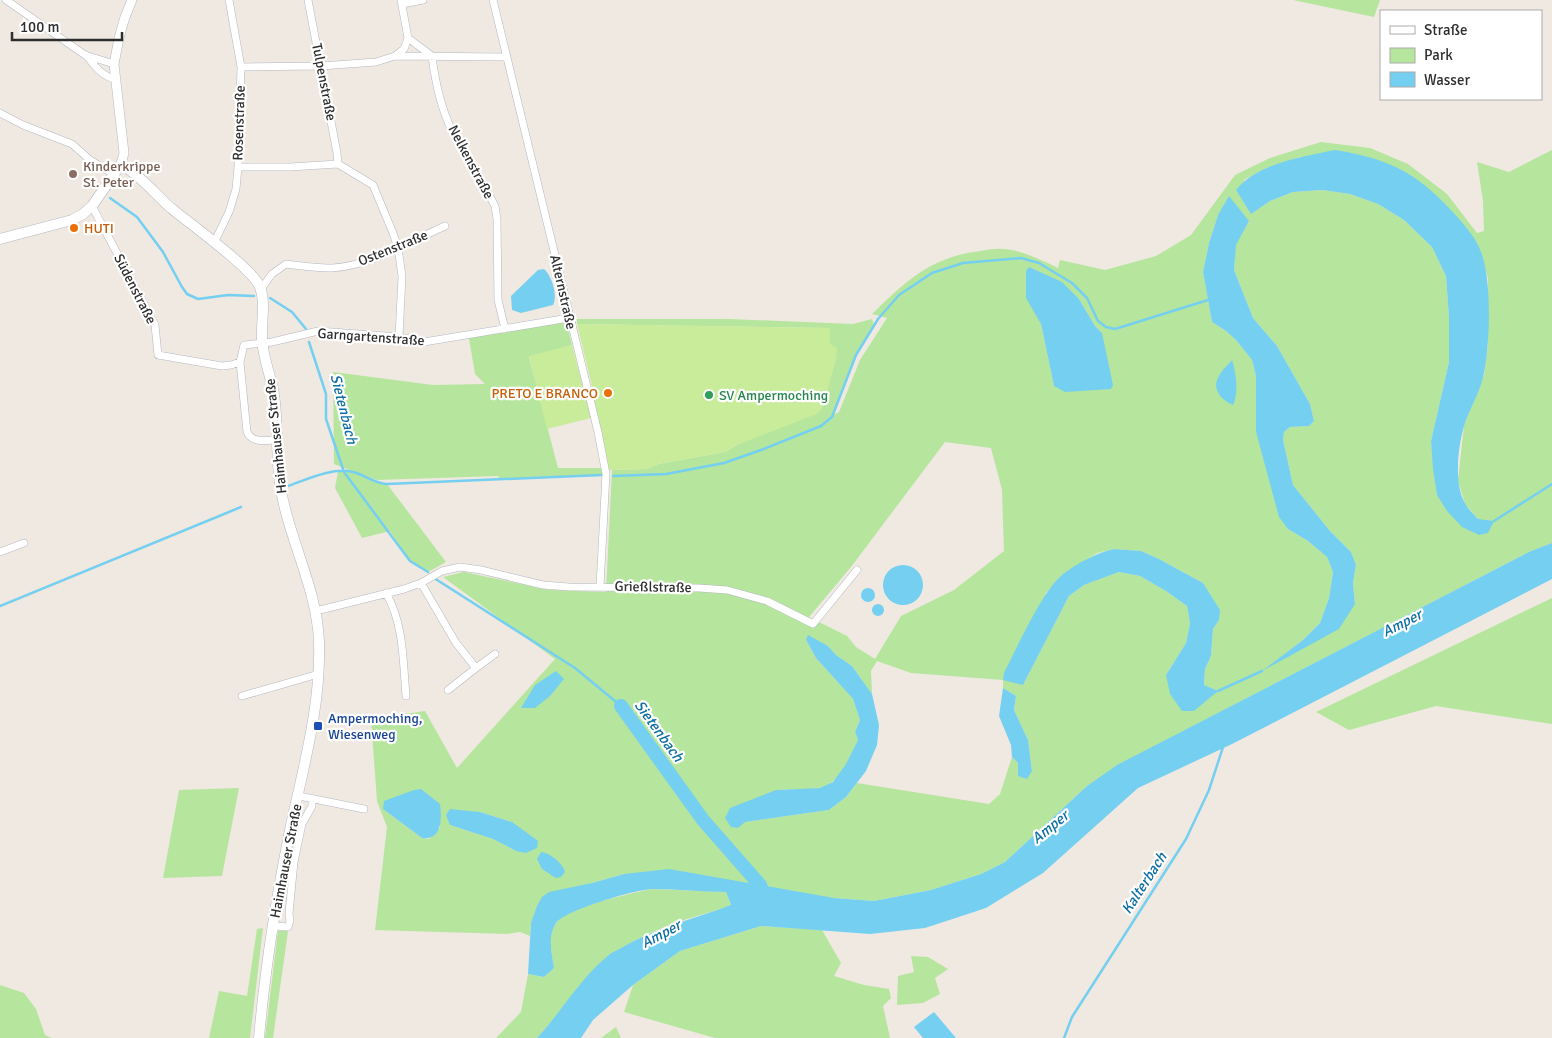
<svg xmlns="http://www.w3.org/2000/svg" width="1552" height="1038" viewBox="0 0 1552 1038" font-family="Signika,sans-serif">
	<style>
		.green { fill: #b6e59e; fill-rule: evenodd }
		.pitch { fill: #c9ec9a }
		.water { fill: #75cff0 }
		.lines { fill: none; stroke-linecap: round; stroke-linejoin: round }
		.stream { stroke: #75cff0; stroke-width: 2.5 }
		.river { stroke: #75cff0; stroke-width: 14 }
		.minor-casing { stroke: #b4b7c1; stroke-width: 8 }
		.tertiary-casing { stroke: #b4b7c1; stroke-width: 10 }
		.secondary-casing { stroke: #b4b7c1; stroke-width: 11 }
		.minor { stroke: #fff; stroke-width: 7 }
		.tertiary { stroke: #fff; stroke-width: 9 }
		.secondary { stroke: #fff; stroke-width: 10 }
		.education-dot { fill: #8d6e63; stroke: #fff; stroke-width: 2 }
		.food-dot { fill: #e8710a; stroke: #fff; stroke-width: 2 }
		.leisure-dot { fill: #2e9e5b; stroke: #fff; stroke-width: 2 }
		.transit-dot { fill: #1a4fb4; stroke: #fff; stroke-width: 2 }
		.labels { text-anchor: middle; dominant-baseline: central; stroke-width: 4.5; stroke-linejoin: round; paint-order: stroke }
		.street-label { font-size: 14px; fill: #2e2e2e; stroke: #fff }
		.education-label { font-size: 14px; fill: #785e54; stroke: #fff; text-anchor: start }
		.food-label { font-size: 14px; fill: #c56008; stroke: #fff; text-anchor: start }
		.leisure-label { font-size: 14px; fill: #27864d; stroke: #fff; text-anchor: start }
		.transit-label { font-size: 14px; fill: #164399; stroke: #fff; text-anchor: start }
		.water-label { font-size: 15px; font-style: italic; fill: #0d6fa3; stroke: #fff }
	</style>
	<rect width="100%" height="100%" fill="#efe9e1"/>
	<path class="green" d="M1293 0H1380L1374 17Z
		M1321 142 1370 148 1408 164 1447 194 1477 233 1484 231 1483 201 1477 162 1509 172 1552 150V543L1531 551 1118 765 1087 786 1005 862 981 874 931 890 874 901 834 898 624 874 592 883 531 923 530 936 520 932 507 934 375 930 387 827 377 801 371 719 425 711 457 768 555 659 443 577 464 572 549 590 606 592 612 470 647 469 658 464 725 452 737 445 830 378 836 359 830 344 829 328 577 324V319H730L853 324 872 319 874 325 856 355 833 415 839 412 860 360 887 318 872 314C906 281 931 257 980 251 987 250 996 248 1003 249 1022 250 1041 260 1058 268L1060 260 1105 270 1156 256 1191 235 1235 175 1270 158ZM1300 157 1481 252 1488 279V344L1484 375 1464 425 1458 480 1465 504 1478 519 1437 495 1431 441 1449 362V318L1446 276 1432 247 1404 220 1378 204 1350 194 1322 190 1293 192 1270 201 1251 213 1244 180 1267 168ZM1218 215 1249 221 1235 245 1234 270 1253 318 1277 346 1310 404 1314 421 1309 426 1290 427 1284 432 1283 440 1293 485 1330 531 1351 552 1356 565 1353 583 1355 604 1266 669 1303 640 1320 623 1329 598 1333 572 1327 557 1308 541 1288 529 1256 432V376L1252 360 1236 340 1226 331 1212 322 1203 272 1209 243ZM1079 299 1095 326 1102 333 1054 386 1041 324ZM945 442 991 448 1002 490 1004 551 954 590 901 616 875 659 856 647 847 636 809 617 851 567ZM1114 549 1141 551 1159 559 1203 583 1219 620 1213 629 1211 656 1205 669 1204 685 1217 691 1166 675 1186 643 1190 623 1187 606 1166 591 1140 576 1119 572 1084 585 1069 596 1023 685 1046 593 1062 575 1097 553ZM806 640 828 646 836 655 852 666 872 694 871 671 877 661 911 673 1003 680V688L1016 696 1014 710 1028 740 1032 771 1018 763 1012 757 1000 794 989 804 857 783 846 797 829 810 744 822 776 790C790 789 806 790 820 788 841 783 850 757 858 740L855 732 860 720 853 699 816 658ZM440 804V828L429 839 422 838 383 809ZM480 812 512 822 516 851 493 839 450 825Z
		M566 321 572 345 529 357 558 468H602V475L499 479 498 476 377 480 359 474 377 483 387 484 446 562 428 572 411 562 390 531 362 538 335 488 338 472 352 471 334 464 333 372 433 385 485 384 475 374 469 338Z
		M1552 598V724L1436 706 1349 730 1316 712Z
		M239 788 222 876 163 878 179 790Z
		M651 889 726 892 731 906 687 919 647 934 611 954 537 1038H496L521 1012 528 974 544 977 554 968C552 954 547 936 556 923 568 906 630 894 651 889Z
		M761 926 822 930 841 963 834 976 864 985 889 989 891 998 883 1006 890 1038H715L624 1012 633 985 680 951Z
		M263 928 250 1038H209L219 991 247 996 257 929Z
		M278 931H288L273 1038H265Z
		M911 956 928 957 948 969 935 978 940 994 923 1003 897 1005 898 976 914 972Z
		M0 985 24 993 36 1009 45 1035 52 1038H0Z
		M616 1027 621 1038H601Z"/>
	<path class="pitch" d="M577 324 830 328V344L837 348 836 359 823 407 819 413 737 445 725 452 658 464 647 469 609 470 599 421 594 408 591 382Z
		M572 345 591 418 547 429 529 356Z"/>
	<path class="water" d="M1335 150C1385 158 1415 171 1450 209 1462 222 1475 236 1481 252 1492 279 1490 344 1484 373 1481 390 1471 406 1465 423 1458 444 1453 485 1466 505 1469 510 1474 514 1478 519L1494 521 1488 533 1479 535 1462 527 1447 511 1437 495 1433 469 1431 441 1449 362V318L1446 276 1432 247 1404 220 1378 204 1350 194 1322 190 1293 192 1270 201 1251 214 1236 190C1258 163 1302 157 1335 150Z
		M1229 196 1249 221 1236 245 1234 270 1253 318 1277 346 1310 404 1314 421 1309 426 1290 427 1284 432 1283 440 1293 485 1330 531 1351 552 1356 565 1353 583 1355 604 1339 629 1262 671 1303 640 1320 623 1329 598 1333 572 1327 557 1308 541 1288 529 1279 517 1256 432V376L1252 360 1236 340 1226 331 1212 322 1203 272 1209 243 1218 215Z
		M1029 267 1062 282 1079 299 1095 326 1102 333 1113 385 1111 389 1065 392 1054 386 1041 324 1026 298V271Z
		M544 269C552 276 558 296 553 305L521 313 512 310 511 296 538 270Z
		M1232 360C1236 372 1239 393 1233 405 1221 400 1211 389 1219 376 1222 370 1228 365 1232 360Z
		M1552 543V579L1232 744 1138 788 1043 873 986 908 925 928 870 934 761 926 680 951 633 985 593 1020 581 1038H537C562 1011 581 977 610 954 616 950 624 947 630 943 662 926 697 918 731 905L726 892C702 892 677 889 653 889 637 889 565 910 556 923 547 937 552 954 554 968L544 977 528 974 531 923 537 906 542 897 549 892 592 883 624 874 669 869 834 898 874 901 931 890 981 874 1005 862 1087 786 1117 765 1531 551Z
		M1114 549 1141 551 1159 559 1203 583 1220 610 1219 620 1213 629 1211 656 1205 669 1204 685 1218 691 1194 711H1182L1170 694 1166 675 1186 643 1190 623 1187 606 1166 591 1140 576 1119 572 1084 585 1069 596 1023 685 1003 680 1004 673C1017 648 1042 591 1063 574 1078 563 1096 553 1114 549Z
		M883 585a20 20 0 1 1 40 0a20 20 0 1 1-40 0Z
		M861 595a7 7 0 1 1 14 0a7 7 0 1 1-14 0Z
		M872 610a6 6 0 1 1 12 0a6 6 0 1 1-12 0Z
		M808 635 828 646 836 655 852 666 872 694 879 725 877 745 866 771 846 797 829 810 745 822 738 828 731 827 725 818 730 808 776 790 820 788 833 782 846 764 858 740 855 732 860 720 853 699 816 658 806 640Z
		M556 671 564 679 550 696 535 708H521L535 685Z
		M1003 688 1016 696 1014 710 1028 740 1032 771 1027 779 1018 776V763L1012 757 1011 745 999 716Z
		M421 789 440 804C442 819 442 841 422 838L383 809 384 801 414 790Z
		M450 809 480 812 512 822 538 841 537 848 526 853 516 851 493 839 450 825 446 815Z
		M541 852C550 853 563 863 565 872L561 877 556 878 542 869 537 859Z
		M934 1012 956 1038H923L914 1027Z"/>
	<g class="lines">
		<path class="stream" d="M110 198 137 217 163 252 182 287 187 294 198 299 228 295 254 296
			M270 298 292 312 306 329
			M309 342 326 394V419L344 472 410 561 428 572
			M613 476 666 474 724 463 761 450 821 426 832 417 856 355 878 319 899 295 932 273 963 263 1021 258 1039 263 1072 283 1087 298 1098 321 1106 327 1115 329 1208 300
			M288 486C308 479 332 467 353 472 365 475 374 483 387 484L602 475
			M1494 521 1552 484
			M434 578 575 668 621 706
			M0 606 241 507
			M1218 691 1262 671
			M1064 1038 1072 1017 1186 839 1209 790 1223 747"/>
		<path class="river" d="M621 706 703 820 760 885 766 901"/>
		<g class="minor-casing">
			<path id="minor" d="M6 0 85 55 114 64
				M308 0 337 153 338 164
				M493 0 598 432 606 474 600 586
				M402 4 423 0
				M408 38 432 56C435 81 441 108 452 131 465 157 482 181 495 206L497 219 498 300 505 329
				M86 55C94 65 102 77 116 79
				M395 56 507 57
				M241 67 321 66 376 62 395 56 404 49 408 38 401 0
				M0 113 23 125 72 144 90 160 115 175
				M238 167H290L338 164 373 185 393 233 398 248 402 276 399 337
				M92 206 155 325 158 355 222 366 231 365 240 362
				M214 243 229 212 236 189 238 167 241 67 229 0
				M261 289 272 274 286 264C301 266 317 268 332 268 370 266 411 241 445 226
				M277 440C266 440 253 444 247 432L240 362 244 345 272 342 318 331 399 337 424 342 569 318
				M0 552 24 543
				M421 583 456 643 476 668 448 690
				M386 593C404 624 403 662 406 696
				M316 611 404 589 421 583 442 571 460 567 481 570 543 585 569 587 699 588 727 590 767 601 813 624 857 570
				M476 668 495 654
				M242 696 315 675 319 676
				M299 796 364 809
				M274 926 288 927 290 921 289 913 294 862 302 824 312 806V799"/>
		</g>
		<g class="tertiary-casing">
			<path id="tertiary" d="M121 164 124 153 114 64 119 38 125 17 132 0"/>
		</g>
		<g class="secondary-casing">
			<path id="secondary" d="M0 239 72 220 83 214 92 206 121 164C141 176 154 193 171 208 190 224 252 268 260 287 266 303 261 322 262 339 263 358 271 376 274 395 278 421 276 449 279 476 285 533 317 585 319 642 321 707 303 768 290 830 276 899 265 969 259 1038"/>
		</g>
		<use href="#minor" class="minor"/>
		<use href="#tertiary" class="tertiary"/>
		<use href="#secondary" class="secondary"/>
	</g>
	<circle class="education-dot" cx="73" cy="174" r="5"/>
	<g class="food-dot">
		<circle cx="74" cy="228" r="5"/>
		<circle cx="608" cy="393" r="5"/>
	</g>
	<circle class="leisure-dot" cx="709" cy="395" r="5"/>
	<rect class="transit-dot" x="313" y="721" width="10" height="10" rx="2.5"/>
	<g class="labels">
		<g class="street-label">
			<text transform="translate(324 82) rotate(79)">Tulpenstraße</text>
			<text transform="translate(239 123) rotate(-88)">Rosenstraße</text>
			<text transform="translate(471 162) rotate(62)">Nelkenstraße</text>
			<text transform="translate(393 248) rotate(-22)">Ostenstraße</text>
			<text transform="translate(135 289) rotate(63)">Südenstraße</text>
			<text transform="translate(563 292) rotate(77)">Alternstraße</text>
			<text transform="translate(371 337) rotate(4)">Garngartenstraße</text>
			<text transform="translate(276 436) rotate(-96)">Haimhauser Straße</text>
			<text transform="translate(653 587) rotate(1)">Grießlstraße</text>
			<text transform="translate(286 861) rotate(-79)">Haimhauser Straße</text>
		</g>
		<g class="education-label">
			<text x="83" y="166">Kinderkrippe<tspan x="83" dy="16">St. Peter</tspan></text>
		</g>
		<g class="food-label">
			<text x="84" y="228">HUTI</text>
			<text x="598" y="393" text-anchor="end">PRETO E BRANCO</text>
		</g>
		<g class="leisure-label">
			<text x="719" y="395">SV Ampermoching</text>
		</g>
		<g class="transit-label">
			<text x="328" y="718">Ampermoching,<tspan x="328" dy="16">Wiesenweg</tspan></text>
		</g>
		<g class="water-label">
			<text transform="translate(344 409) rotate(76)">Sietenbach</text>
			<text transform="translate(1402 623) rotate(-27)">Amper</text>
			<text transform="translate(659 731) rotate(54)">Sietenbach</text>
			<text transform="translate(1050 827) rotate(-39)">Amper</text>
			<text transform="translate(1144 883) rotate(-57)">Kalterbach</text>
			<text transform="translate(661 934) rotate(-28)">Amper</text>
		</g>
	</g>
	<rect x="1380" y="10" width="162" height="90" fill="#ffffff" stroke="#ababab"/>
	<rect x="1390" y="26" width="25" height="8" fill="#ffffff" stroke="#ababab"/>
	<text x="1424" y="35" font-size="15" fill="#2e2e2e">Straße</text>
	<rect x="1390" y="48" width="25" height="15" fill="#b6e59e" stroke="#ababab"/>
	<text x="1424" y="60" font-size="15" fill="#2e2e2e">Park</text>
	<rect x="1390" y="72" width="25" height="15" fill="#75cff0" stroke="#ababab"/>
	<text x="1424" y="85" font-size="15" fill="#2e2e2e">Wasser</text>
	<path d="M12 32v8h110v-8" fill="none" stroke="#2e2e2e" stroke-width="2.5"/>
	<text x="20" y="32" font-size="15" fill="#2e2e2e" stroke="#ffffff" stroke-width="4" paint-order="stroke">100 m</text>
</svg>
